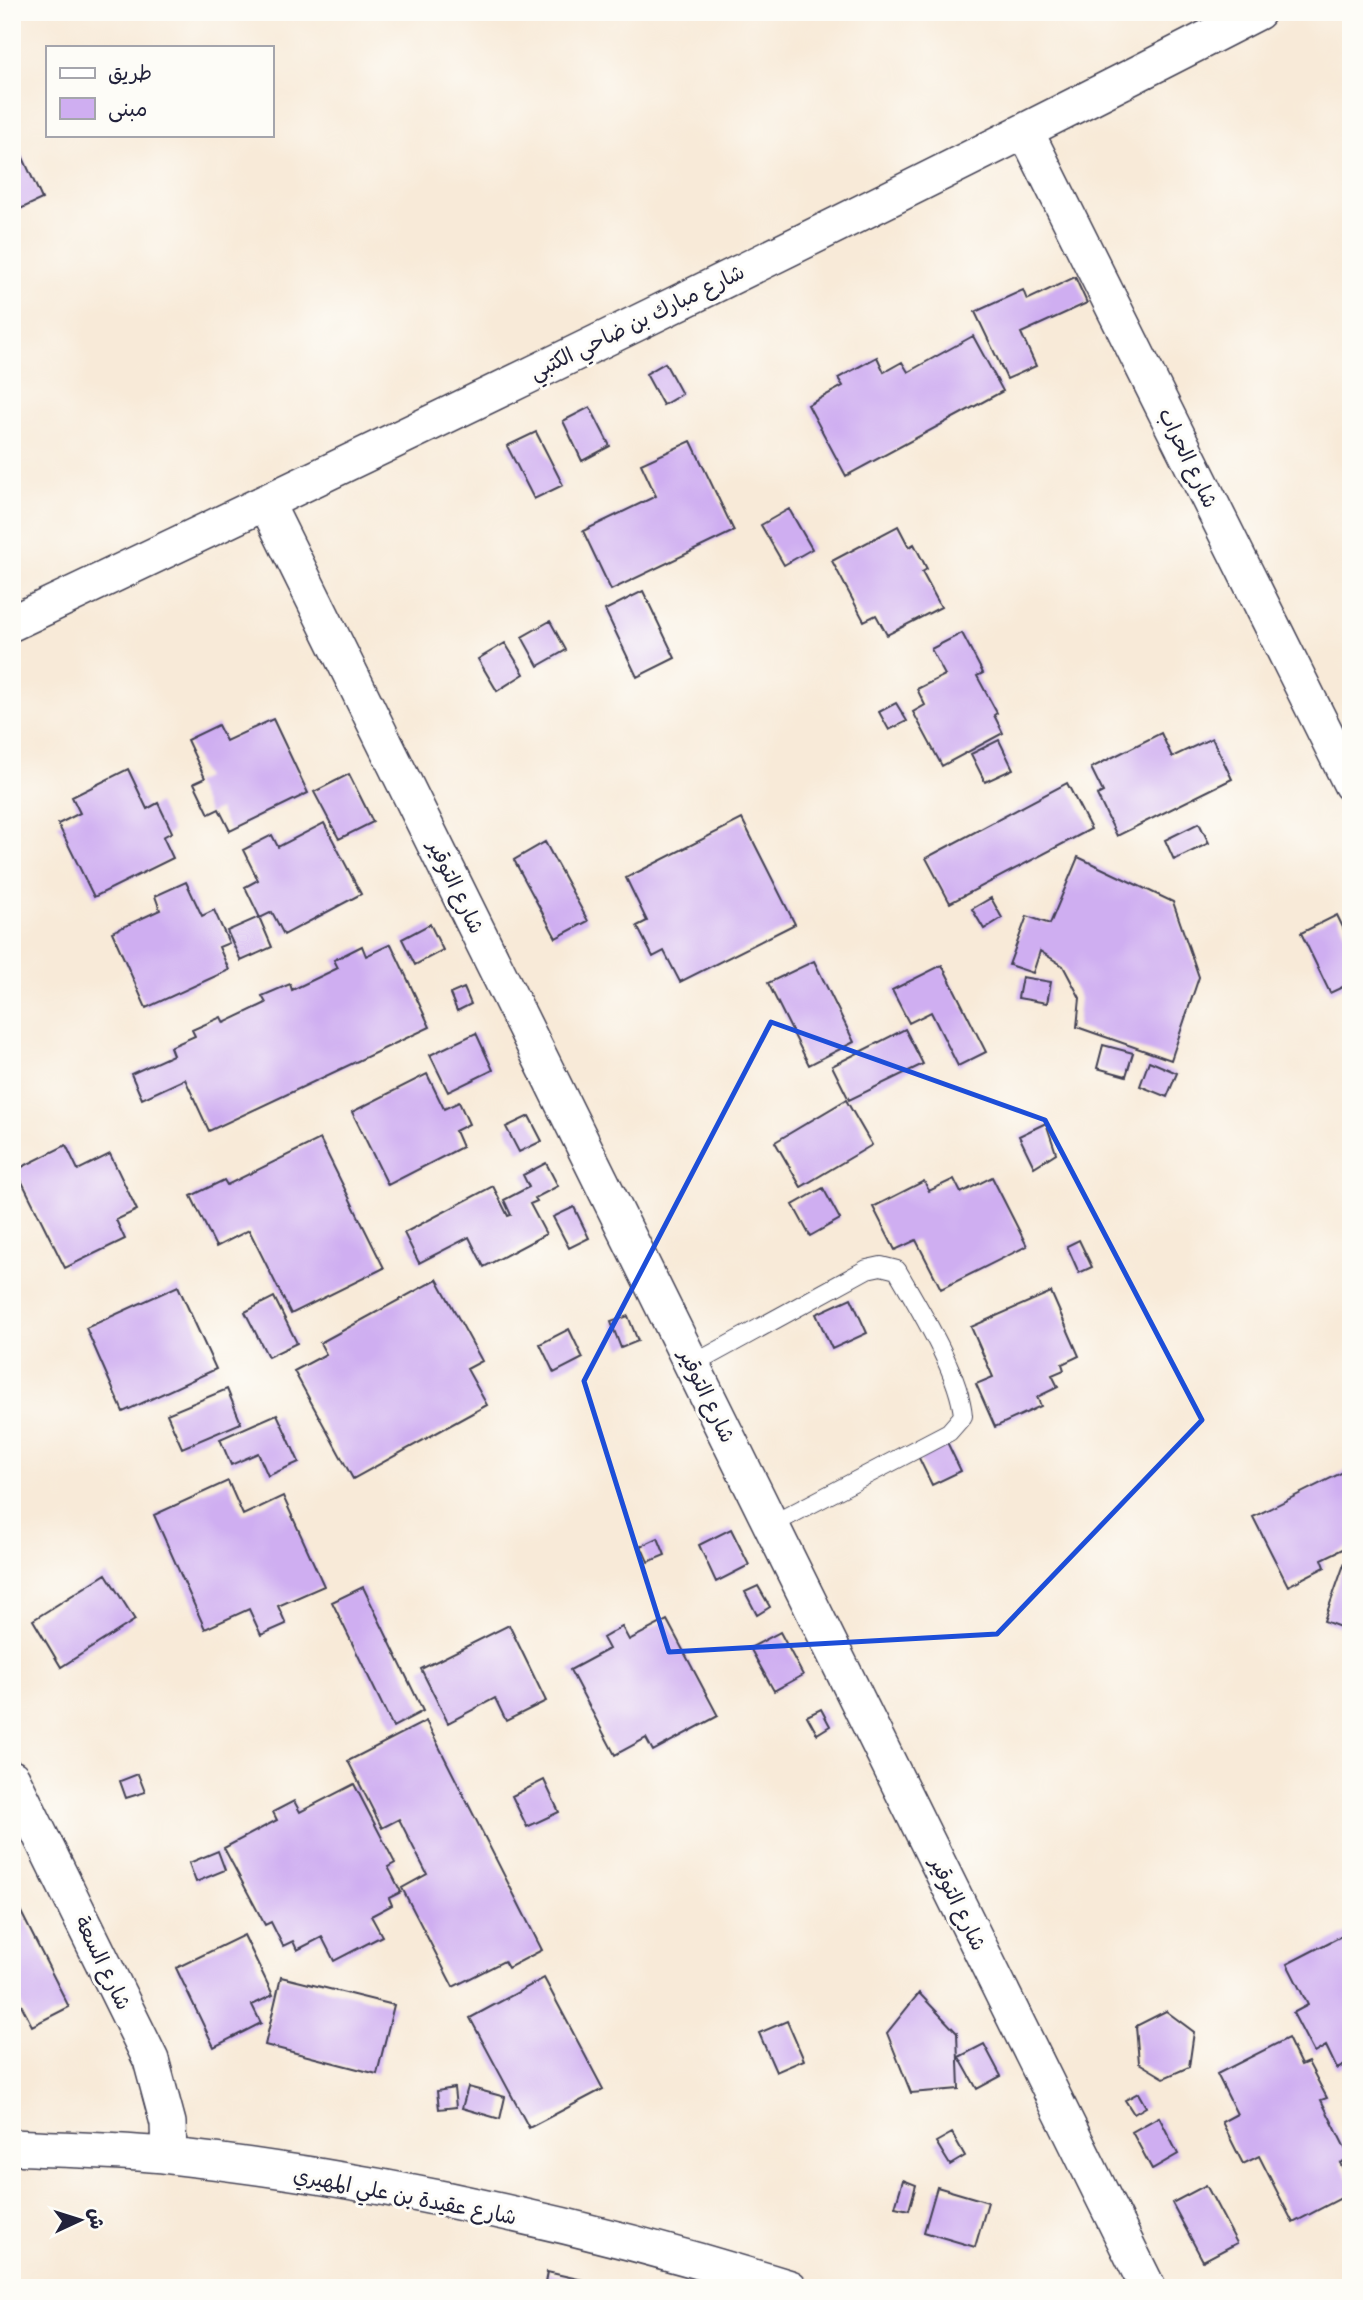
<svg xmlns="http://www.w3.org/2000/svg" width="1363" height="2300" viewBox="0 0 1363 2300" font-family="Sriracha,'Playpen Sans Arabic',sans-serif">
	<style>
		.building { fill: #cfaef1 }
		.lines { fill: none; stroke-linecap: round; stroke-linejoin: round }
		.lane-casing { stroke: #424053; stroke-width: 20 }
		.street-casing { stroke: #424053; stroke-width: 38 }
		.lane { stroke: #fff; stroke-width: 18 }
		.street { stroke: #fff; stroke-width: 35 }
		.marked { fill: none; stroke: #1d4ed8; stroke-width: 5; stroke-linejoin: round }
		.labels { text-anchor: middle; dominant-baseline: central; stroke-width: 6; stroke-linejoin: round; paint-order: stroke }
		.street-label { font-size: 21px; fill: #22223b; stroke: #fdfcf7 }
	</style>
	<rect width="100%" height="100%" fill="#fdfcf7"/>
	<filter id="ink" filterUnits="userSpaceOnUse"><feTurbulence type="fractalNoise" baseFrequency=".0143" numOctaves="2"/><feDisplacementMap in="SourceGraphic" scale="14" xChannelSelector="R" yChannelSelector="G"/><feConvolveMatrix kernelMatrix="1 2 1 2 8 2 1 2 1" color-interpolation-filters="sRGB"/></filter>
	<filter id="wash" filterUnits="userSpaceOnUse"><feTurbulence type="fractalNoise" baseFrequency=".00686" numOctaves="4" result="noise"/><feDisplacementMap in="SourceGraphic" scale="28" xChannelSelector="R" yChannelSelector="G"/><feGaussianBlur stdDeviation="1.57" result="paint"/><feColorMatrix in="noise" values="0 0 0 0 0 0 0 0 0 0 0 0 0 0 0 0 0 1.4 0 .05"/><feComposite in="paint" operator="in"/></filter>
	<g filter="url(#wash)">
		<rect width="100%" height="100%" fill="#f8ead8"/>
		<g id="blocks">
			<path class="building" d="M20 151 42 199 18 210 12 198V154Z
				M1075 277 1087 303 1021 333 1036 366 1007 379 975 312 1023 290 1027 300Z
				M973 336 1003 391 846 476 808 405 843 386 838 378 877 357 884 372 902 362 908 372Z
				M665 363 682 394 663 405 646 374Z
				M590 407 610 446 582 461 563 421Z
				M536 432 563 485 534 499 507 446Z
				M691 441 734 531 611 590 583 531 656 496 641 464Z
				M789 509 812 549 784 565 761 525Z
				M898 526 909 547 914 544 927 569 922 572 941 607 887 635 876 615 864 621 832 561Z
				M643 591 675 658 637 677 605 610Z
				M550 621 566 650 538 666 522 637Z
				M962 633 983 673 977 676 997 713 994 715 1003 733 942 766 913 712 925 705 917 689 945 675 931 649Z
				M505 643 524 674 497 691 478 659Z
				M896 703 907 721 889 730 879 712Z
				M273 719 308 793 230 831 219 809 209 814 194 783 205 778 187 740 218 725 226 741Z
				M1161 733 1172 757 1212 738 1232 779 1117 836 1097 795 1103 792 1091 768Z
				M999 740 1013 769 985 782 971 754Z
				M128 769 147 809 158 803 172 832 163 837 173 858 94 897 58 824 80 813 72 797Z
				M349 774 373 822 339 839 314 792Z
				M1067 783 1091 829 950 903 926 858Z
				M742 819 795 924 680 982 664 951 653 957 637 926 647 921 626 878Z
				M324 823 361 894 284 935 272 912 260 918 245 887 258 880 243 850 272 835 278 847Z
				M1199 823 1209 843 1174 860 1165 840Z
				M545 842 588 921 556 938 514 860Z
				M1078 857 1173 902 1199 977 1171 1060 1077 1027 1080 998 1063 966 1040 951 1033 973 1009 965 1027 916 1050 924Z
				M186 882 202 916 214 910 229 943 219 947 229 970 146 1008 112 932 160 910 155 896Z
				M991 898 1002 918 984 929 972 909Z
				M1337 915 1351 944V983L1330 993 1301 933Z
				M259 917 272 947 241 961 227 931Z
				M430 924 443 950 415 965 402 939Z
				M391 944 430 1027 209 1131 185 1079 142 1099 131 1074 173 1055 170 1047 195 1036 192 1030 221 1017 224 1023 266 1003 262 996 290 984 292 990 338 968 334 960 362 946 366 956Z
				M814 961 854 1042 809 1065 768 983Z
				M942 965 986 1052 958 1066 931 1012 909 1023 892 990Z
				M1022 977 1051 982 1047 1003 1018 998Z
				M464 988 471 1004 457 1011 450 994Z
				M905 1029 923 1064 849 1100 832 1066Z
				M476 1033 493 1070 448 1092 430 1055Z
				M1103 1045 1133 1053 1126 1076 1097 1068Z
				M1149 1061 1177 1073 1167 1097 1140 1086Z
				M427 1074 444 1109 459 1102 469 1124 455 1131 462 1147 388 1185 352 1112Z
				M846 1100 872 1145 801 1187 775 1142Z
				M529 1116 542 1141 519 1152 506 1127Z
				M1046 1123 1056 1153 1034 1167 1019 1136Z
				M320 1139 384 1268 291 1314 249 1230 216 1247 191 1196 224 1180 227 1185Z
				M66 1145 78 1170 110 1154 137 1210 116 1220 125 1239 65 1268 16 1170Z
				M546 1163 558 1186 535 1198 537 1201 530 1204 546 1234 484 1267 469 1237 419 1263 404 1233 493 1186 508 1216 511 1215 504 1200 529 1187 523 1175Z
				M992 1177 1027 1246 941 1289 916 1240 895 1250 873 1207 924 1181 929 1191 954 1179 961 1193Z
				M823 1188 840 1219 810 1236 793 1205Z
				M574 1207 589 1238 569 1248 553 1217Z
				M1079 1240 1092 1267 1079 1273 1067 1246Z
				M437 1279 482 1361 467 1369 487 1405 353 1479 294 1371 326 1354 320 1343Z
				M178 1286 216 1369 123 1412 86 1328Z
				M1051 1292 1079 1356 1062 1364 1064 1370 1052 1375 1058 1387 1037 1397 1041 1406 995 1427 976 1384 993 1377 971 1327Z
				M274 1297 297 1343 268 1357 245 1312Z
				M851 1298 867 1333 832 1349 816 1314Z
				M628 1316 638 1341 621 1348 611 1322Z
				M569 1329 583 1358 554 1373 540 1344Z
				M227 1389 241 1423 182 1448 167 1414Z
				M277 1414 299 1462 268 1476 258 1453 231 1465 220 1439Z
				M946 1440 961 1471 932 1485 917 1454Z
				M1351 1468V1545L1322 1559 1325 1567 1288 1586 1253 1517Z
				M228 1481 243 1515 283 1496 324 1586 278 1606 286 1624 261 1635 249 1609 205 1629 154 1515Z
				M731 1529 749 1565 716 1582 699 1545Z
				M658 1538 665 1555 648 1562 641 1546Z
				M1348 1553 1351 1554V1631L1324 1621Z
				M106 1574 135 1620 61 1667 33 1620Z
				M758 1586 770 1607 757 1615 745 1592Z
				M363 1587 423 1711 393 1727 332 1602Z
				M667 1620 718 1716 653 1751 646 1738 615 1755 570 1670 609 1649 603 1638 622 1627 629 1640Z
				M509 1625 546 1701 506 1721 495 1698 448 1723 421 1669Z
				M780 1632 803 1675 774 1691 750 1648Z
				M821 1709 830 1726 817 1734 807 1716Z
				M426 1721 542 1950 508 1968 504 1961 453 1987 402 1888 427 1874 399 1819 382 1828 348 1761Z
				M138 1774 145 1792 126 1798 120 1781Z
				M544 1780 559 1812 527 1827 512 1796Z
				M354 1784 395 1863 388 1867 401 1892 389 1898 392 1905 371 1916 382 1936 334 1961 322 1937 297 1950 293 1941 283 1946 271 1922 265 1925 224 1848 277 1820 273 1812 294 1801 300 1812Z
				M218 1851 225 1870 196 1882 189 1863Z
				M16 1902 69 2007 32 2026 12 1987V1903Z
				M1351 1931V2062L1337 2069 1326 2046 1314 2053 1293 2013 1308 2005 1287 1964Z
				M244 1935 273 1995 252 2005 261 2023 214 2047 176 1968Z
				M281 1977 394 2005 377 2074 265 2045Z
				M544 1978 603 2089 529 2128 470 2018Z
				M919 1993 957 2033 959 2089 911 2093 887 2033Z
				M1166 2011 1194 2032 1189 2067 1164 2078 1139 2063 1136 2026Z
				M787 2021 804 2060 776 2072 759 2033Z
				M1288 2038 1301 2065 1308 2062 1327 2098 1321 2100 1350 2158 1340 2163 1351 2183V2193L1293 2223 1259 2156 1243 2164 1222 2122 1237 2114 1217 2074Z
				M984 2044 1001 2076 977 2089 959 2057Z
				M468 2087 505 2097 500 2119 462 2108Z
				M454 2088 456 2107 439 2109 437 2091Z
				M1138 2093 1146 2107 1134 2114 1125 2100Z
				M1159 2117 1178 2154 1152 2169 1132 2132Z
				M952 2133 965 2156 950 2165 936 2142Z
				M903 2180 916 2185 909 2210 895 2207Z
				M1206 2185 1237 2243 1203 2261 1172 2203Z
				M937 2187 988 2202 975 2247 924 2232Z
				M547 2272 583 2280 581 2288H544Z"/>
		</g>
	</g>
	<g filter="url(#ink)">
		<use href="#blocks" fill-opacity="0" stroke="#424053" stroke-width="2"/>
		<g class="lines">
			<g class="lane-casing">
				<path id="lane" d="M692 1365 867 1269 881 1266 897 1270C919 1308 960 1374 963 1416L949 1432 771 1525"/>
			</g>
			<g class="street-casing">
				<path id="street" d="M1026 132 1351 784
					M266 503 1148 2288
					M12 623C430 425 847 224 1258 12
					M12 1778 151 2060 168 2123 169 2155
					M12 2147C65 2150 118 2150 171 2156 380 2179 589 2226 790 2288"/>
			</g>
			<use href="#lane" class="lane"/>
			<use href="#street" class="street"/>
		</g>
	</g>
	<path class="marked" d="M771 1022 1045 1120 1202 1420 997 1634 669 1652 584 1381Z"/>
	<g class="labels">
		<g class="street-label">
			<text transform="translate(637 322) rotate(-26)">شارع مبارك بن ضاحي الكتبي</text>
			<text transform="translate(1188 458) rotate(64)">شارع الحراب</text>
			<text transform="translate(456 887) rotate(64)">شارع التوقير</text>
			<text transform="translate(707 1396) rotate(64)">شارع التوقير</text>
			<text transform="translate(958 1904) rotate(64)">شارع التوقير</text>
			<text transform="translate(103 1963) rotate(64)">شارع السعة</text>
			<text transform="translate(405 2196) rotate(11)">شارع عقيدة بن علي المهيري</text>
		</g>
	</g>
	<rect width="1363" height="2300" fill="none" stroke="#fdfcf7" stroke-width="42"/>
	<rect x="46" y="46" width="228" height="91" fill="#fdfcf7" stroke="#a5a5ac" stroke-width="2"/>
	<rect x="60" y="68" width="35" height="10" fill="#ffffff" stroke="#a5a5ac" stroke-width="2"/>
	<text x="108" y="80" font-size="21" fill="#22223b">طريق</text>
	<rect x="60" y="98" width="35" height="21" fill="#cfaef1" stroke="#a5a5ac" stroke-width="2"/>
	<text x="108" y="116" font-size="21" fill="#22223b">مبنى</text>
	<g transform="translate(80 2220) rotate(86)" stroke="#fdfcf7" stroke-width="5" paint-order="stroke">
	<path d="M0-5L12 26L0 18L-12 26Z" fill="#22223b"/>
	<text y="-10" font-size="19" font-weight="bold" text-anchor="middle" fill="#22223b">ش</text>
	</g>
</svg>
